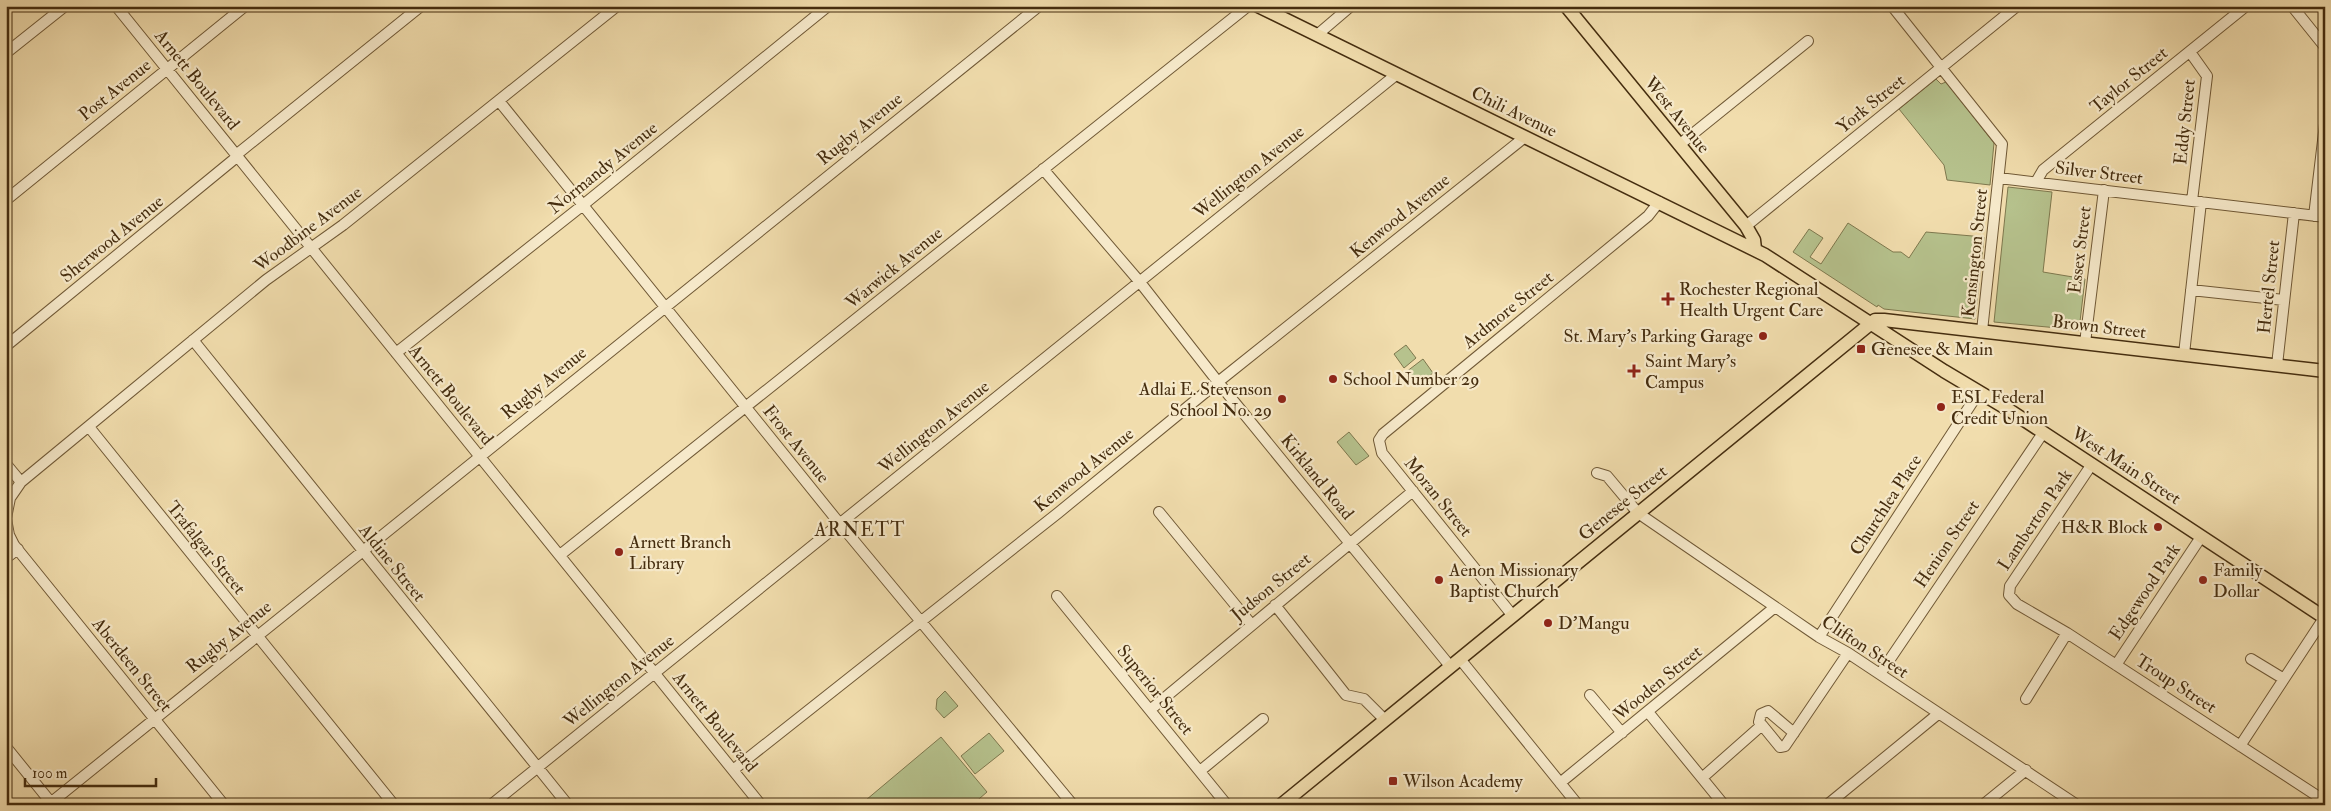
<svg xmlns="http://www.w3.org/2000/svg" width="2331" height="811" viewBox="0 0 2331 811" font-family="'IM FELL Double Pica',serif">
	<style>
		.green { fill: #b6c28d; stroke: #7e784e }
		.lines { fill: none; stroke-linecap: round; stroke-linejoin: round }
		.minor-casing { stroke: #705936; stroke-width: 12 }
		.major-casing { stroke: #452d0f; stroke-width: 15 }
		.minor { stroke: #f6e9ca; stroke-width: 10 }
		.major { stroke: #f1ddad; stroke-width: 12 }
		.poi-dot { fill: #8f2418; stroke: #f6e9ca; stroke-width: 2 }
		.labels { text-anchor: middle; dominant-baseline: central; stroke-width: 4.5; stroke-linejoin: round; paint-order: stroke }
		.street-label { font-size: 18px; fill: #452d0f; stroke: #f6e9ca }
		.poi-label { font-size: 18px; fill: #452d0f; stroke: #f6e9ca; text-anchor: start }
		.neighbourhood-label { font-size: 19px; letter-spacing: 1px; fill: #452d0f; stroke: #f6e9ca }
	</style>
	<rect width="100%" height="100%" fill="#f1ddad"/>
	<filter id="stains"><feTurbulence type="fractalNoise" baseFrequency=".004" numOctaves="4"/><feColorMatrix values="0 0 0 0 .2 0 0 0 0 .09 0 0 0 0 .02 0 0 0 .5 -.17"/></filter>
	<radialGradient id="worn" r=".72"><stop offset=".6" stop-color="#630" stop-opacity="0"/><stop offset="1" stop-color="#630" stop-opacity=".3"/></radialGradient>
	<path class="green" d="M1936 79 1941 84 1946 82 1994 143 1990 185 1947 180 1944 165 1899 109Z
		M2008 187 2052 192 2043 272 2085 279 2079 330 1994 322Z
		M1848 223 1893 252H1901L1909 258 1926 232 1984 237 1975 319 1884 309 1878 305 1877 307 1793 252 1809 229 1823 238 1810 257 1821 264Z
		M1406 345 1416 358 1404 368 1394 354Z
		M1423 359 1433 373 1416 386 1406 372Z
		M1349 432 1369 456 1356 465 1337 442Z
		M945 691 958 706 944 718 936 709 937 699Z
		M989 733 1004 751 975 774 961 756Z
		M941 737 987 792 972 805H860Z"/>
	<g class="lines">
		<g class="minor-casing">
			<path id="minor" d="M116 6 761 805
				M1892 6 2002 144 1982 331
				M2292 6 2325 47
				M1317 35 1351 6
				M2190 52 2207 76 2192 201
				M6 53 65 6
				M499 101 840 524 1073 805
				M1679 145 1808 41
				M236 155 421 6
				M1043 169 1139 281 1218 382 1450 666
				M1999 178 2325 217
				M2036 182 2043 170 2246 6
				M6 200 245 6
				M2314 216 2325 124
				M1746 226 2017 6
				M2191 290 2284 300
				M193 340 568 805
				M2085 343 2104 190
				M6 346 238 156
				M396 353 583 205 828 6
				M2184 354 2201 202
				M2277 365 2294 213
				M89 427 394 805
				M6 464 21 482
				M2092 464 2010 586 2009 595 2017 604 2067 633 2325 801
				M1597 473 1607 476 1638 513 1819 637 1848 653 2077 805
				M1159 512 1251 624
				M6 518 10 498 21 482 266 280 343 225 617 6
				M6 519 9 535 14 545 224 805
				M560 555 1248 6
				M6 558 18 549
				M1057 596 1227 805
				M1275 605 1346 695 1364 699 1385 720
				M1513 616 1382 453 1379 440 1383 434 1648 216 1659 202
				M1819 637 1979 392
				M1460 659 1578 805
				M2251 659 2284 679
				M2116 665 2201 537
				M1880 674 2043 433
				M1590 695 1622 733
				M2026 699 2067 633
				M1150 710 1413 491
				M1648 712 1724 805
				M1762 725 1759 722 1761 714 1768 711 1794 733
				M2240 746 2324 618
				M6 747 53 805
				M733 770 1058 513 1218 382 1525 137
				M1200 771 1263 719
				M1702 778 1762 725 1780 747 1785 746 1848 653
				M1560 783 1775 607
				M48 805 1039 6
				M491 805 1397 74
				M1827 805 1938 714
				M1983 805 2026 770"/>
		</g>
		<g class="major-casing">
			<path id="major" d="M1258 6 1765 255 1944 371 2006 408 2325 618
				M1566 6 1746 226 1754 240 1755 249
				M1281 805 1875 320H1884L2325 371"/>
		</g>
		<use href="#minor" class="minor"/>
		<use href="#major" class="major"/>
	</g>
	<g class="poi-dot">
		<path d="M1665.5 291.5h5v5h5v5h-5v5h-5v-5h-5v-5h5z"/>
		<circle cx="1763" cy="336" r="5"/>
		<rect x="1856" y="344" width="10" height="10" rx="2.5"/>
		<path d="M1631.5 363.5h5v5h5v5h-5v5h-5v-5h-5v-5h5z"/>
		<circle cx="1333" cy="379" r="5"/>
		<circle cx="1282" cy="399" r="5"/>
		<circle cx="1941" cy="407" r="5"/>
		<circle cx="2158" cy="527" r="5"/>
		<circle cx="619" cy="552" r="5"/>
		<circle cx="1439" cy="580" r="5"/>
		<circle cx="2203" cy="580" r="5"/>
		<circle cx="1548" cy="623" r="5"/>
		<rect x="1388" y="776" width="10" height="10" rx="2.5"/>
	</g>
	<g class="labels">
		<g class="street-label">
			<text transform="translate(197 80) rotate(51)">Arnett Boulevard</text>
			<text transform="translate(2129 80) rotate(-39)">Taylor Street</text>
			<text transform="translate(115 90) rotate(-39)">Post Avenue</text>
			<text transform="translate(1871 104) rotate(-39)">York Street</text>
			<text transform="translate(1514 112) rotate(26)">Chili Avenue</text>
			<text transform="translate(1677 115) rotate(51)">West Avenue</text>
			<text transform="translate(2185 122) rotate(-84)">Eddy Street</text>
			<text transform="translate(860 129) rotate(-39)">Rugby Avenue</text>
			<text transform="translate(603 168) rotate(-39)">Normandy Avenue</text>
			<text transform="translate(1249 172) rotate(-39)">Wellington Avenue</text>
			<text transform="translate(2099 173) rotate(7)">Silver Street</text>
			<text transform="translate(1400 216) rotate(-39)">Kenwood Avenue</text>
			<text transform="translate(308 229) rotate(-37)">Woodbine Avenue</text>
			<text transform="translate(112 239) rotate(-39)">Sherwood Avenue</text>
			<text transform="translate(2080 250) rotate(-83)">Essex Street</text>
			<text transform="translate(1975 253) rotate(-84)">Kensington Street</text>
			<text transform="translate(894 268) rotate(-39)">Warwick Avenue</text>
			<text transform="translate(2269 287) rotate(-84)">Hertel Street</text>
			<text transform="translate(1508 310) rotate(-39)">Ardmore Street</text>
			<text transform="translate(2099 327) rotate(7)">Brown Street</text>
			<text transform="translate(544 383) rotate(-39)">Rugby Avenue</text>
			<text transform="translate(451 395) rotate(51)">Arnett Boulevard</text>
			<text transform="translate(934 427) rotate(-39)">Wellington Avenue</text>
			<text transform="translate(796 444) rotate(51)">Frost Avenue</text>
			<text transform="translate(2126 466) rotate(33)">West Main Street</text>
			<text transform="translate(1084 470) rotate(-39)">Kenwood Avenue</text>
			<text transform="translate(1317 477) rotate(51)">Kirkland Road</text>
			<text transform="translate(1438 497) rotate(51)">Moran Street</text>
			<text transform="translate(1623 503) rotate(-39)">Genesee Street</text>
			<text transform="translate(1886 505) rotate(-57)">Churchlea Place</text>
			<text transform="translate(2035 520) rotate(-56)">Lamberton Park</text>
			<text transform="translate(1947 544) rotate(-56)">Henion Street</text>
			<text transform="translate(206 548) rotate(51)">Trafalgar Street</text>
			<text transform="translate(392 563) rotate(51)">Aldine Street</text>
			<text transform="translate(1271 587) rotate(-39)">Judson Street</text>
			<text transform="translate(2145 592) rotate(-56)">Edgewood Park</text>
			<text transform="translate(229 637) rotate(-39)">Rugby Avenue</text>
			<text transform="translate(1865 647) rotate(33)">Clifton Street</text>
			<text transform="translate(132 665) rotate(51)">Aberdeen Street</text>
			<text transform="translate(619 681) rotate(-39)">Wellington Avenue</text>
			<text transform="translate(1658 683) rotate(-39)">Wooden Street</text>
			<text transform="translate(2176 684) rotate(33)">Troup Street</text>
			<text transform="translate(1155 690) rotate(51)">Superior Street</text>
			<text transform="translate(715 722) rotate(51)">Arnett Boulevard</text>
		</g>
		<g class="poi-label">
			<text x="1679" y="289">Rochester Regional<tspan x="1679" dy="21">Health Urgent Care</tspan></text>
			<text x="1753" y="336" text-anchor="end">St. Mary's Parking Garage</text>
			<text x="1871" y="349">Genesee &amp; Main</text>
			<text x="1645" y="361">Saint Mary's<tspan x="1645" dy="21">Campus</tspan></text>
			<text x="1343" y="379">School Number 29</text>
			<text x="1272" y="389" text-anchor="end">Adlai E. Stevenson<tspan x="1272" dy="21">School No. 29</tspan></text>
			<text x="1951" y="397">ESL Federal<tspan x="1951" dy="21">Credit Union</tspan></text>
			<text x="2148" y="527" text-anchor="end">H&amp;R Block</text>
			<text x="629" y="542">Arnett Branch<tspan x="629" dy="21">Library</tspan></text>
			<text x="1449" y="570">Aenon Missionary<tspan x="1449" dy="21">Baptist Church</tspan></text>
			<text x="2213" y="570">Family<tspan x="2213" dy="21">Dollar</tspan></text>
			<text x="1558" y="623">D'Mangu</text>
			<text x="1403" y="781">Wilson Academy</text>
		</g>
		<g class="neighbourhood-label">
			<text x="860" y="530">ARNETT</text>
		</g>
	</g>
	<rect width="2331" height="811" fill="none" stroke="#f1ddad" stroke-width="25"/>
	<rect x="8" y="8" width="2316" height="796" fill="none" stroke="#452d0f" stroke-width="2.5"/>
	<rect x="12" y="12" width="2306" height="786" fill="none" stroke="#452d0f"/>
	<path d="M25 778v8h131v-8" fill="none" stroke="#452d0f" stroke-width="2.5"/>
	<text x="32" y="778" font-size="15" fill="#452d0f" stroke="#f6e9ca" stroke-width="4" paint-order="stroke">100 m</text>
	<rect width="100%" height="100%" filter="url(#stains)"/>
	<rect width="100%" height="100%" fill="url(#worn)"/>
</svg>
